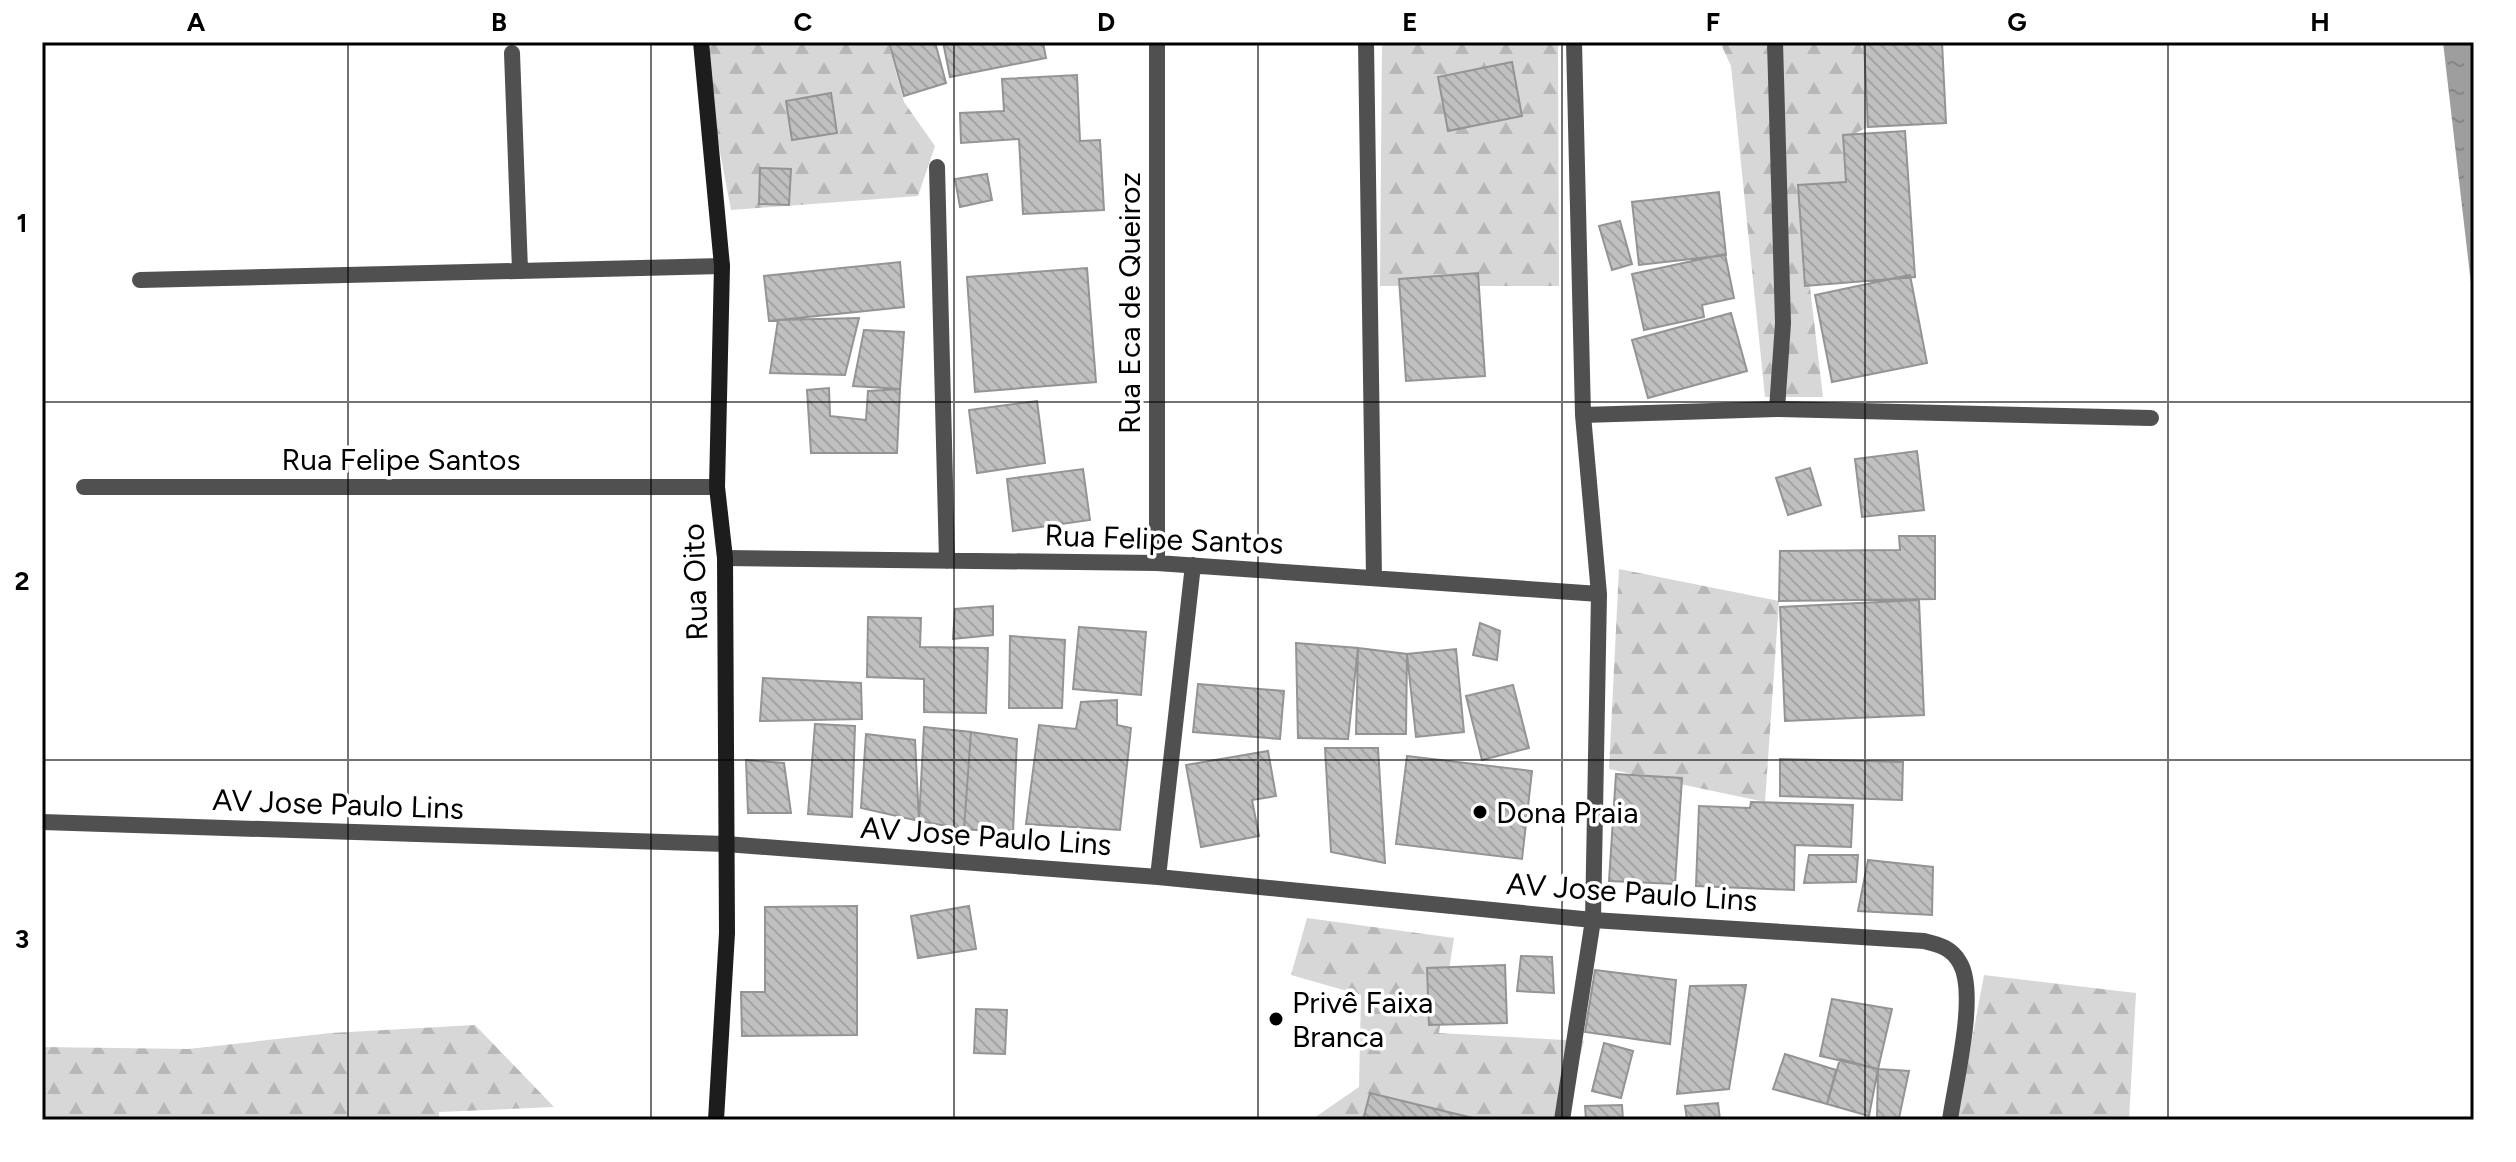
<svg xmlns="http://www.w3.org/2000/svg" width="2516" height="1162" viewBox="0 0 2516 1162" font-family="Figtree,sans-serif">
	<style>
		.forest { fill: url(#forest-firs) }
		.water { fill: url(#water-ripples) }
		.building { fill: url(#building-back-hatch); stroke: #949494; stroke-width: 2 }
		.lines { fill: none; stroke-linecap: round; stroke-linejoin: round }
		.minor { stroke: #505050; stroke-width: 16 }
		.secondary { stroke: #1d1d1d; stroke-width: 16 }
		.grid { fill: none; stroke: #000; stroke-width: 2; stroke-opacity: 0.55 }
		.poi-dot { fill: #000; stroke: #fff; stroke-width: 3 }
		.labels { text-anchor: middle; dominant-baseline: central; stroke-width: 7; stroke-linejoin: round; paint-order: stroke }
		.street-label { font-size: 30px; fill: #000; stroke: #fff }
		.poi-label { font-size: 30px; fill: #000; stroke: #fff; text-anchor: start }
		.neatline { fill: none; stroke: #000; stroke-width: 3 }
		.grid-label { font-size: 26px; text-anchor: middle; font-weight: bold; fill: #000 }
	</style>
	<defs>
		<pattern id="forest-firs" width="22" height="20" patternUnits="userSpaceOnUse" patternTransform="scale(2)"><rect width="22" height="20" fill="#d7d7d7"/><path d="M5 1l3.5 6h-7zM16 11l3.5 6h-7z" fill="#b7b7b7"/></pattern>
		<pattern id="water-ripples" width="26" height="14" patternUnits="userSpaceOnUse" patternTransform="scale(2)"><rect width="26" height="14" fill="#9e9e9e"/><path d="M2 4q2-2 4 0t4 0M15 11q2-2 4 0t4 0" fill="none" stroke="#868686"/></pattern>
		<pattern id="building-back-hatch" width="6" height="6" patternUnits="userSpaceOnUse" patternTransform="scale(2)"><rect width="6" height="6" fill="#c0c0c0"/><path d="M-1 5l2 2M0 0l6 6M5-1l2 2" fill="none" stroke="#a3a3a3"/></pattern>
	</defs>
	<rect width="100%" height="100%" fill="#fff"/>
	<path class="forest" d="M699 42H888L904 102 935 146 918 196 731 210Z
		M1382 42H1558L1559 286H1380Z
		M1720 42H1864L1868 127 1852 135 1846 182 1798 186 1823 397H1765L1731 66Z
		M1619 569 1779 601 1765 802 1609 769Z
		M1307 918 1454 938 1439 1033 1584 1041 1563 1120H1311L1359 1087 1361 995 1291 975Z
		M1984 975 2136 993 2129 1120H1957Z
		M475 1025 554 1107 439 1112V1120H42V1047L188 1049 331 1033Z"/>
	<path class="water" d="M2443 42H2474V310Z"/>
	<path class="building" d="M889 42H935L946 83 904 96Z
		M943 42H1043L1046 58 950 77Z
		M1864 42H1942L1946 123 1868 127Z
		M1512 62 1522 116 1448 131 1438 77Z
		M1077 75 1080 141 1100 140 1104 210 1023 214 1019 139 961 143 960 113 1004 111 1002 79Z
		M831 93 837 133 792 140 786 101Z
		M1905 131 1915 277 1805 286 1798 185 1846 182 1843 135Z
		M760 168 791 169 789 205 759 204Z
		M987 174 992 200 960 207 955 179Z
		M1719 192 1726 255 1639 265 1632 202Z
		M1620 221 1632 264 1612 270 1599 226Z
		M1725 254 1734 298 1702 305 1704 317 1644 330 1632 274Z
		M900 262 904 307 769 321 764 276Z
		M1087 268 1096 382 975 392 967 277Z
		M1478 273 1485 376 1406 381 1399 279Z
		M1910 275 1927 363 1832 382 1815 295Z
		M1731 313 1747 371 1648 398 1632 340Z
		M859 318 845 375 770 373 778 320Z
		M864 330 904 332 900 389 853 386Z
		M829 388 830 416 866 420 868 391 900 389 897 453H811L807 390Z
		M1037 401 1045 463 977 473 969 410Z
		M1917 451 1924 510 1862 517 1855 459Z
		M1810 468 1821 505 1788 515 1776 478Z
		M1083 469 1090 520 1013 531 1007 479Z
		M1899 536H1935V599L1779 601 1780 551 1900 550Z
		M1919 600 1924 715 1785 721 1780 607Z
		M993 606V635L953 639 955 609Z
		M868 617 921 618 920 647 988 648 986 713 924 712V679L867 677Z
		M1480 623 1500 631 1497 660 1473 655Z
		M1079 627 1146 632 1141 695 1073 689Z
		M1010 636 1065 640 1062 708H1009Z
		M1296 643 1358 648 1348 739 1298 738Z
		M1358 648 1407 654 1406 734H1356Z
		M1456 649 1464 732 1416 737 1407 654Z
		M763 678 861 683 862 719 760 721Z
		M1198 684 1284 691 1280 739 1193 732Z
		M1513 685 1529 748 1482 760 1466 696Z
		M1117 700V725L1131 728 1120 830 1026 824 1039 725 1076 729 1081 702Z
		M815 724 855 726 852 817 808 814Z
		M924 727 971 732 964 829 919 821Z
		M971 732 1017 739 1013 833 964 829Z
		M866 734 915 740 919 821 861 808Z
		M1325 748H1378L1385 863 1331 852Z
		M1268 751 1276 796 1252 800 1259 836 1201 847 1186 765Z
		M1407 756 1532 771 1522 859 1396 844Z
		M1780 759 1903 762 1902 800 1780 796Z
		M746 760 784 763 791 813H748Z
		M1616 774 1682 778 1675 884 1609 881Z
		M1751 802 1853 805 1851 847 1795 845 1794 890 1696 886 1699 806 1750 808Z
		M1809 855H1858L1856 882 1804 883Z
		M1868 860 1933 867 1932 915 1858 911Z
		M857 906V1035L742 1036 741 992H765V907Z
		M969 906 976 949 918 958 911 916Z
		M1521 956 1552 957 1554 993 1517 991Z
		M1505 965 1507 1023 1429 1025 1427 968Z
		M1595 970 1676 980 1670 1044 1585 1032Z
		M1746 985 1729 1089 1677 1094 1690 986Z
		M1832 999 1892 1009 1878 1069 1820 1056Z
		M976 1009 1007 1010 1005 1054 974 1053Z
		M1604 1043 1633 1051 1621 1098 1592 1091Z
		M1785 1054 1836 1070 1827 1104 1773 1089Z
		M1840 1059 1878 1069 1869 1116 1827 1104Z
		M1878 1069 1909 1071 1899 1118 1877 1117Z
		M1370 1093 1481 1120H1363Z
		M1718 1103 1720 1120H1687L1685 1106Z
		M1622 1105 1623 1120H1586L1585 1106Z"/>
	<g class="lines">
		<path class="minor" d="M1157 42V563
			M1366 42 1374 578
			M1775 42 1783 323 1777 409
			M512 53 520 270
			M937 167 947 561
			M140 280 722 266
			M1583 415 1777 409 2151 418
			M84 487H717
			M725 558 1157 563 1599 594
			M42 822 726 844 1158 877 1593 920 1924 941C1940 945 1952 948 1960 963 1978 994 1955 1083 1950 1120
			M1158 877 1193 565
			M1562 1120 1593 920 1599 594 1583 415 1574 42"/>
		<path class="secondary" d="M701 42 722 266 717 487 725 558 727 933 716 1120"/>
	</g>
	<path class="grid" d="M348 42V1120M651 42V1120M954 42V1120M1258 42V1120M1562 42V1120M1865 42V1120M2168 42V1120M42 402H2474M42 760H2474"/>
	<g class="poi-dot">
		<circle cx="1480" cy="812" r="8"/>
		<circle cx="1276" cy="1019" r="8"/>
	</g>
	<g class="labels">
		<g class="street-label">
			<text transform="translate(1129 303) rotate(-90)">Rua Eca de Queiroz</text>
			<text x="401" y="459">Rua Felipe Santos</text>
			<text transform="translate(1164 539) rotate(2)">Rua Felipe Santos</text>
			<text transform="translate(695 582) rotate(-92)">Rua Oito</text>
			<text transform="translate(338 804) rotate(2)">AV Jose Paulo Lins</text>
			<text transform="translate(986 836) rotate(4)">AV Jose Paulo Lins</text>
			<text transform="translate(1632 892) rotate(4)">AV Jose Paulo Lins</text>
		</g>
		<g class="poi-label">
			<text x="1496" y="812">Dona Praia</text>
			<text x="1292" y="1002">Privê Faixa<tspan x="1292" dy="34">Branca</tspan></text>
		</g>
	</g>
	<rect width="2516" height="1162" fill="none" stroke="#ffffff" stroke-width="88"/>
	<rect x="44" y="44" width="2428" height="1074" class="neatline"/>
	<g class="grid-label">
		<text x="196" y="31">A</text>
		<text x="499" y="31">B</text>
		<text x="803" y="31">C</text>
		<text x="1106" y="31">D</text>
		<text x="1410" y="31">E</text>
		<text x="1713" y="31">F</text>
		<text x="2017" y="31">G</text>
		<text x="2320" y="31">H</text>
		<text x="22" y="232">1</text>
		<text x="22" y="590">2</text>
		<text x="22" y="948">3</text>
	</g>
</svg>
